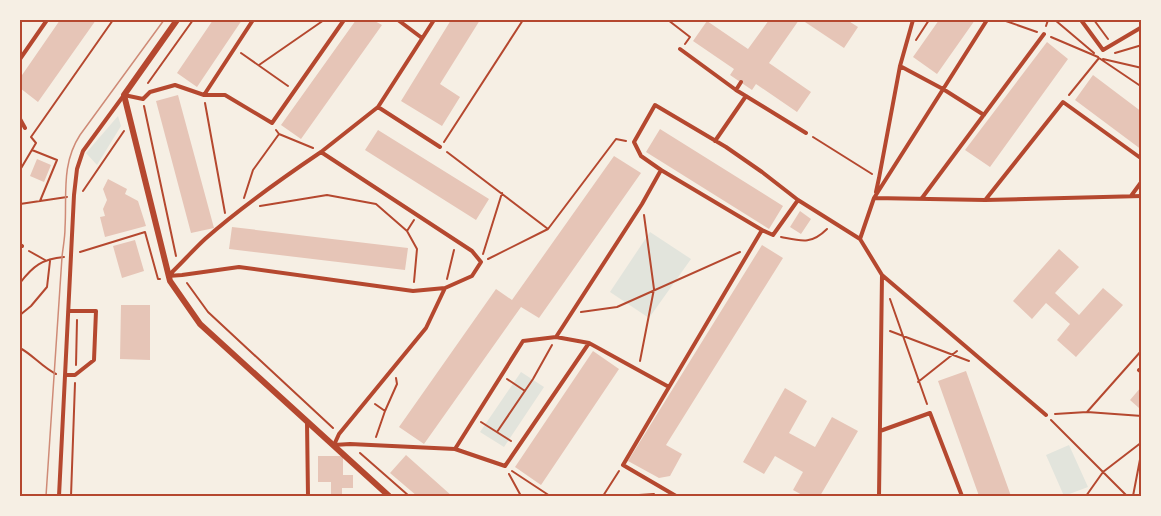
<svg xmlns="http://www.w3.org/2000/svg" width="1161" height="516" viewBox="0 0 1161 516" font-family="Lora,serif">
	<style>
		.green { fill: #e2e4dc }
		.building { fill: #e6c5b7 }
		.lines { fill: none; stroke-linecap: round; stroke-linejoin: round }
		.path { stroke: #b5482f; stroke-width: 2 }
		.service { stroke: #b5482f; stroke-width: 4 }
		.minor { stroke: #b5482f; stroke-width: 6 }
		.tram { stroke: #cf8b77; stroke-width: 1.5 }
		.neatline { fill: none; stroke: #b5482f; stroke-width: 2 }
	</style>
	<rect width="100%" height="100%" fill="#f6efe4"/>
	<path class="green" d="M118 116 121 126 97 165 86 153Z
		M650 232 691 259 649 318 610 292Z
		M521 372 544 387 504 447 480 432Z
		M1069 445 1088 487 1064 496 1046 455Z"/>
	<path class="building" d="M60 20H96L38 102 20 88V78Z
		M213 20H242L197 87 177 73Z
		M356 20H373L382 25 301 139 281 125Z
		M451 20H480L440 84 460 97 442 126 401 101Z
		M769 20H799L769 63 811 92 797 112 756 84 752 90 730 75 734 69 693 41 707 21 748 49Z
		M802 20H847L858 27 844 48Z
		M939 20H975L937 74 913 57Z
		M1047 42 1068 59 990 167 965 150Z
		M1093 75 1142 112V150L1075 100Z
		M178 95 214 228 191 233 156 101Z
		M660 129 783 206 769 229 646 152Z
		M378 130 489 199 476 220 365 150Z
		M614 156 641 173 539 318 521 307 424 444 399 427 496 289 512 300Z
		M37 159 51 165 44 182 30 176Z
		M108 179 127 189 125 194 138 201 146 226 105 237 100 217 105 216 103 209 107 200 103 189Z
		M800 211 811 219 801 234 790 227Z
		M232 227 408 248 405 270 229 249Z
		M135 240 144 271 122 278 113 246Z
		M762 245 783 258 666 445 682 454 670 476 659 478 628 461Z
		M1059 249 1079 267 1055 293 1079 315 1103 288 1123 305 1076 357 1057 340 1070 324 1046 303 1032 319 1013 301Z
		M121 305H150V360L120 359Z
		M593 351 619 369 541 485 515 467Z
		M966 371 1011 496H979L938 381Z
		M1142 386V406L1139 408 1130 400Z
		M785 388 807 401 789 433 815 447 832 417 858 431 820 496H804L793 490 803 472 775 456 764 474 743 462Z
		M406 455 452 496H417L390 473Z
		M318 456H343V475H353V488H342V496H331V482H318Z"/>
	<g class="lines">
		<path class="path" d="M668 20 690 37 685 44
			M1003 20 1037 32
			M1055 20 1094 53
			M1094 20 1108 39
			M1046 26 1048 20
			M1051 37 1098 57
			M916 40 929 20
			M241 53 288 86
			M1115 53 1142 45
			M1099 58 1142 87
			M1103 59 1142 68
			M259 65 324 20
			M148 83 193 20
			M1069 95 1099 58
			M205 103 225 213
			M144 106 176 256
			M279 134 313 148
			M31 137 113 20
			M813 137 872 174
			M444 142 523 20
			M32 150 57 160 40 201
			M447 152 548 229
			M20 170 36 143 31 137
			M83 191 124 131
			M244 198 253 170 279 134 276 130
			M20 204 67 197
			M260 206 327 195 376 204 407 231 417 249 414 282
			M407 231 414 220
			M781 237C801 241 811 245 827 229
			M29 251 45 260
			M80 252 145 232 158 279H160
			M483 254 502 193
			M488 259 548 229 616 139 626 141
			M447 279 454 250
			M20 283C33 266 42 259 64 257
			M187 283 208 312 333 428
			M890 299 927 404
			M581 312 617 307 740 252
			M20 315 31 306 47 287 50 261
			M890 331 969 361
			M20 348C33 355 42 367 56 374
			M640 361 654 289 644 215
			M76 365 77 320
			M507 379 525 391
			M918 382 957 351
			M375 404 385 411
			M1087 412 1142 350
			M1055 414 1087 412 1142 416
			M1051 420 1127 496
			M481 422 511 441
			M497 432 533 379 552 345
			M376 437 385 411 397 384 396 378
			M360 453 409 496
			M512 471 550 496
			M509 474 521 496
			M71 496 75 383
			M603 496 619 471
			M624 496 654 494
			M1086 496 1103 472 1142 442
			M1133 496 1142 449"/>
		<path class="service" d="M398 20 422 38
			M1081 20 1103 50 1142 27
			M680 49 736 90
			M20 59 47 20
			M900 66 943 89 984 115
			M741 82 736 90 806 133
			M204 95H225L272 123 344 20
			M378 107 440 147
			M20 119 25 128
			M715 141 746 96
			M321 152 472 251 481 262 472 276 445 288 413 291 239 267 182 275 168 276C181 264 192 251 205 239 241 207 281 179 321 152Z
			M321 152 378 107 434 20
			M661 170 641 156 634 142 655 105 726 147 762 172 798 200
			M876 192 879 178 900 66 913 20
			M1131 196 1142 181
			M874 198 987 20
			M922 198 1044 34
			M986 199 1063 102 1142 159
			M20 245 22 246
			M882 275 1046 415
			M445 288 426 328 339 434 334 445 350 444 455 449 523 341 556 337 589 343 669 387 762 230 773 235 798 200 860 239
			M556 337 642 204 661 170 762 230
			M1139 370 1142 372
			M66 375H75L94 360 96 311H68
			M669 387 623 465 676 496
			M307 422 308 496
			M880 431 930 413 962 496
			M455 449 505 466 589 343
			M59 496 74 195 77 169 83 151 124 95 143 99 150 92 175 85 204 95 253 20
			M879 496 882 275 860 239 874 198 985 200 1142 196"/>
		<path class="minor" d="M177 20 124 95 170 281 200 324 389 496"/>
		<path class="tram" d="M46 496 62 257C63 247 65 238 65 228 67 195 61 164 80 135L164 20"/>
	</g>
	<rect width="1161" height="516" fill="none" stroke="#f6efe4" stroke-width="42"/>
	<rect x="21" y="21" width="1119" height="474" class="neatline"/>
</svg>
